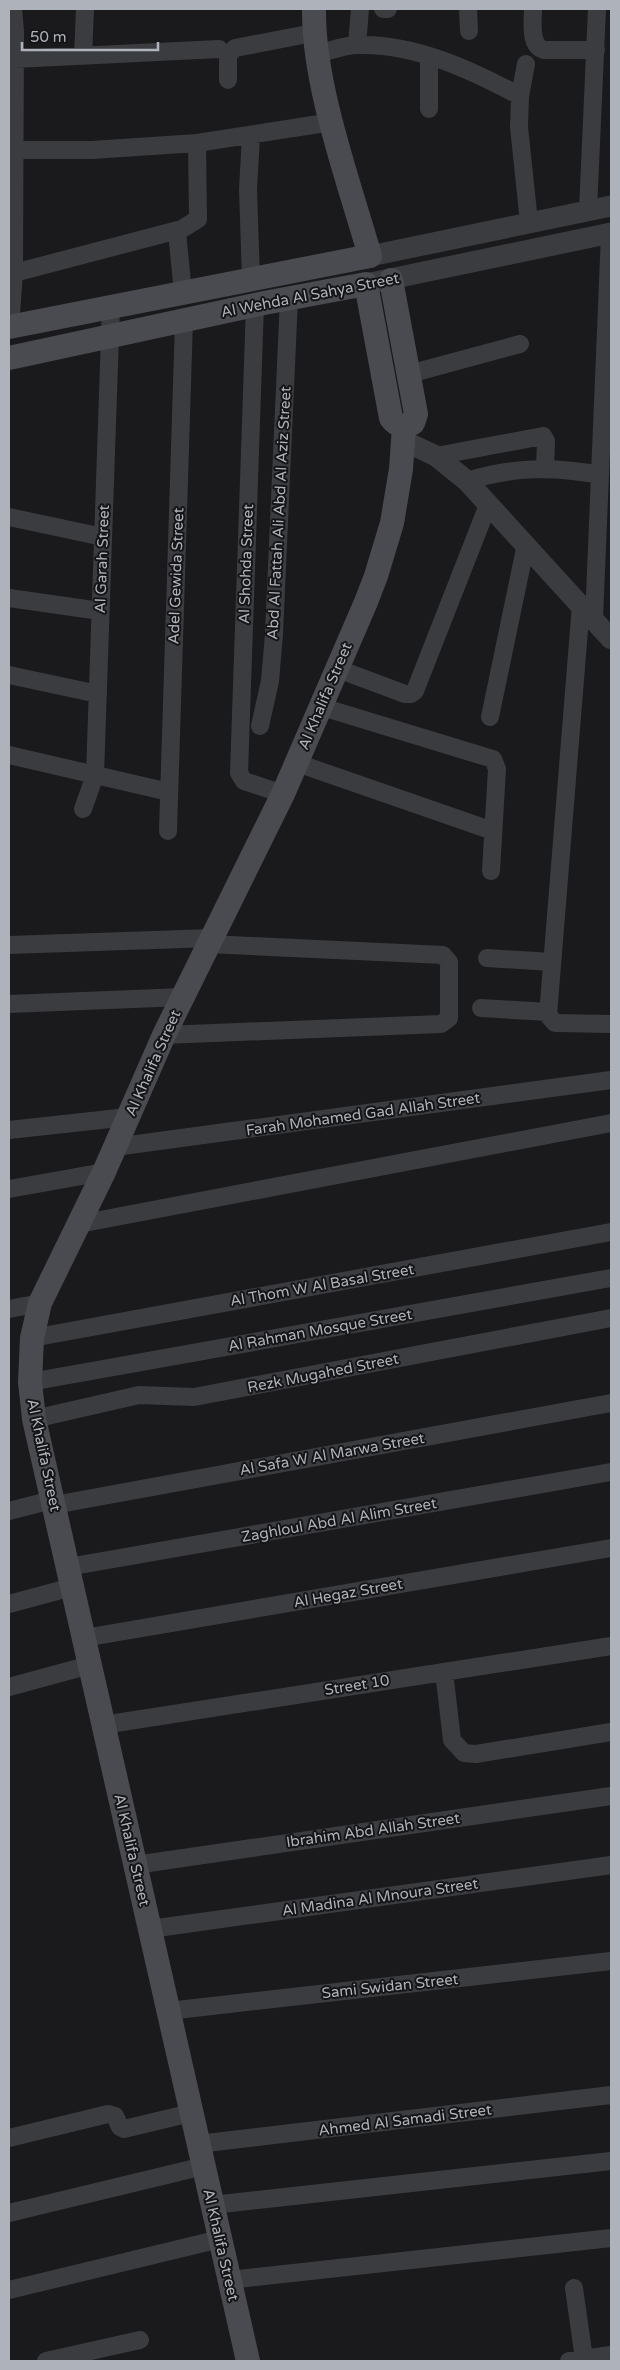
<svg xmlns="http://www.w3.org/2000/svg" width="620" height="2370" viewBox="0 0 620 2370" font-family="'Varela Round',sans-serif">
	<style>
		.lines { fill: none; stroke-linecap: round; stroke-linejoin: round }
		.minor { stroke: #3b3c40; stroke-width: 18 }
		.tertiary { stroke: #3b3c40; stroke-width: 21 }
		.secondary { stroke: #494b50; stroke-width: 24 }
		.labels { text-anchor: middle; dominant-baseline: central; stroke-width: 4; stroke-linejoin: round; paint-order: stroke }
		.street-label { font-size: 15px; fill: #aeb2ba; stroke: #151517 }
	</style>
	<rect width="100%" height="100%" fill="#1a1a1c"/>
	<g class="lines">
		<path class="minor" d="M383 9H388
			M468 9 469 31
			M533 9C533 22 529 46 544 50H596
			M357 45 360 9
			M317 54C330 51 344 45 358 45 414 43 471 70 520 96
			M83 56 85 9
			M15 59 219 49
			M526 64 520 96 519 127 529 222
			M228 80V55L235 48 313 33
			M429 109V56
			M251 136 248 189 251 279
			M15 150H92L197 143 332 122
			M588 210 597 9
			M14 273 178 230
			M183 292 177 232 198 219 197 143
			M255 305 239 773 244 781 283 794
			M10 327 14 273 15 31 13 9
			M409 374 520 344
			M436 456 543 436 546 441 545 468
			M467 481C513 467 553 466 600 475
			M9 517 103 537
			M9 598 100 611
			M581 605 548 1015 555 1023 611 1024
			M594 619 610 234
			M338 669 405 694H411L415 691 488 505
			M9 675 98 694
			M322 707 493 759 497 769 491 871
			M490 717 526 544
			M260 726 270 681 274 634 289 298
			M9 755 169 792
			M297 763 493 831
			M83 809 95 775 111 306
			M168 831 184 320
			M9 945 212 938
			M487 958 552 962
			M9 1004 183 997
			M481 1008 548 1012
			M164 1035 441 1024 449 1018V962L443 955 209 944
			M9 1130 128 1117
			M115 1147 611 1080
			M9 1189 104 1172
			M79 1224 611 1123
			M9 1309 40 1303
			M32 1338 611 1232
			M30 1382 611 1278
			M34 1419 139 1395 194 1397 611 1318
			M54 1505 611 1403
			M9 1511 52 1500
			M68 1567 611 1472
			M9 1604 72 1587
			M84 1638 611 1548
			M444 1672 452 1740 464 1753 476 1754 611 1732
			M9 1687 90 1665
			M103 1725 611 1646
			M135 1865 611 1796
			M150 1929 611 1865
			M168 2011 611 1961
			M9 2138 108 2114 115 2116 120 2127 124 2129 191 2113
			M198 2144 611 2095
			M212 2205 611 2161
			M9 2213 204 2166
			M229 2280 611 2238
			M574 2288 584 2359
			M9 2290 220 2239
			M46 2361 140 2340
			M569 2361 611 2355"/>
		<path class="tertiary" d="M370 256 611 206
			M366 284 611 233
			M404 441 436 456 467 481 611 639"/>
		<path class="secondary" d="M9 327 370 256C349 182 313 85 314 9
			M9 358 264 303 366 284 391 418C397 426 404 428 413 423L416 414 391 280
			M248 2361 34 1419 30 1382 32 1338 40 1303 104 1172 164 1035 283 794 366 602 376 576 392 523 401 469 404 426"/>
	</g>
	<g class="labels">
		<g class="street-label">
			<text transform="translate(310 295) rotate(-11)">Al Wehda Al Sahya Street</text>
			<text transform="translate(279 513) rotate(-87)">Abd Al Fattah Ali Abd Al Aziz Street</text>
			<text transform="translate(102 559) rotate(-88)">Al Garah Street</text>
			<text transform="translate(246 564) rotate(-88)">Al Shohda Street</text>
			<text transform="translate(176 576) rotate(-88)">Adel Gewida Street</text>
			<text transform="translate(325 696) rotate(-67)">Al Khalifa Street</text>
			<text transform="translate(153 1063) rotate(-66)">Al Khalifa Street</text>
			<text transform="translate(363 1114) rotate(-8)">Farah Mohamed Gad Allah Street</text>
			<text transform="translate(322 1285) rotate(-10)">Al Thom W Al Basal Street</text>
			<text transform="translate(320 1330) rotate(-10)">Al Rahman Mosque Street</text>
			<text transform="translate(323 1373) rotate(-11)">Rezk Mugahed Street</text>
			<text transform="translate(332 1454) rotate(-10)">Al Safa W Al Marwa Street</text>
			<text transform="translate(44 1455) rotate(78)">Al Khalifa Street</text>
			<text transform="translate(339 1520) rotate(-10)">Zaghloul Abd Al Alim Street</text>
			<text transform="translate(348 1593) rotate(-10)">Al Hegaz Street</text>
			<text transform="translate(357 1685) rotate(-9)">Street 10</text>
			<text transform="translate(373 1830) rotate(-8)">Ibrahim Abd Allah Street</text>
			<text transform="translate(132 1850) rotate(77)">Al Khalifa Street</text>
			<text transform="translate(380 1897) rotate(-8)">Al Madina Al Mnoura Street</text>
			<text transform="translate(390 1986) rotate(-6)">Sami Swidan Street</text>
			<text transform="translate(405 2120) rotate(-7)">Ahmed Al Samadi Street</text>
			<text transform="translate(221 2245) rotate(77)">Al Khalifa Street</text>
		</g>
	</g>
	<rect width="620" height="2370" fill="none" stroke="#aeb2ba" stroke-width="20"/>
	<path d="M22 42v8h136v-8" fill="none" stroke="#aeb2ba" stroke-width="2.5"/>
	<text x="30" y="42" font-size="15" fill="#aeb2ba" stroke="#151517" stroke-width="4" paint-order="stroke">50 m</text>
</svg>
